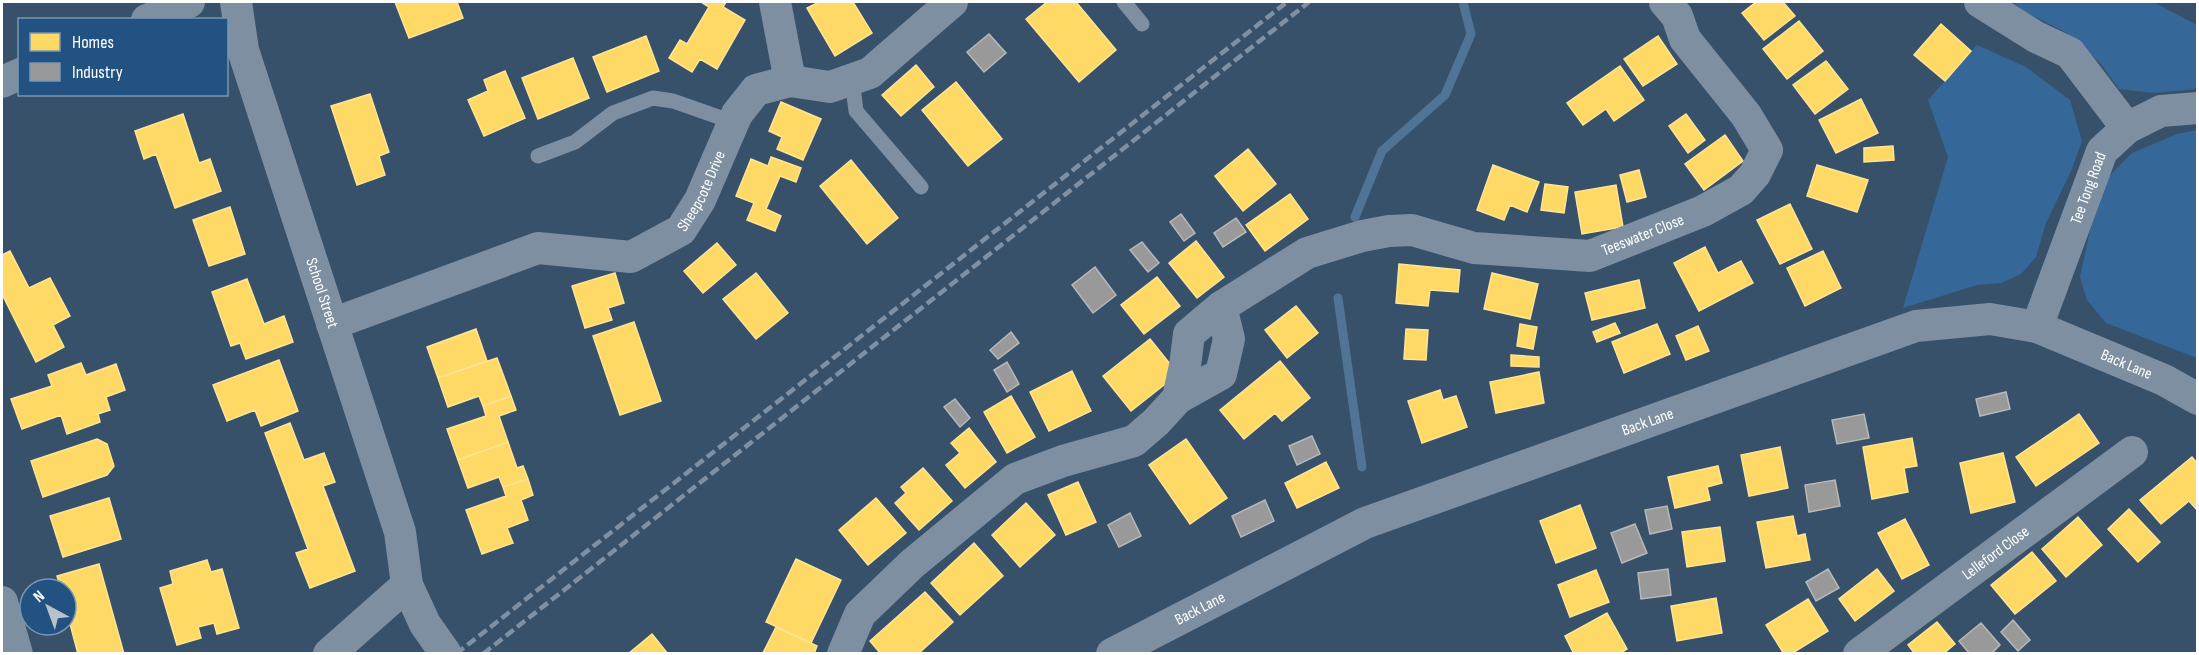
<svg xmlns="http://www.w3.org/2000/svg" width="2199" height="655" viewBox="0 0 2199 655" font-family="'Sofia Sans Condensed',sans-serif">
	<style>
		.green { fill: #356898 }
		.homes { fill: #ffd966; stroke: #ffe494; stroke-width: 1.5 }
		.industry { fill: #999; stroke: #b8b8b8; stroke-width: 1.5 }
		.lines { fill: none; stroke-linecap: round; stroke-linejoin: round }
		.stream { stroke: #507496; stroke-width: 9 }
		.lane { stroke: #7d8fa1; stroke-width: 15 }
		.street { stroke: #7d8fa1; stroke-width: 32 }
		.rail { stroke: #7e90a1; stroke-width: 4.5; stroke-dasharray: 10 4.5; stroke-linecap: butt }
		.labels { text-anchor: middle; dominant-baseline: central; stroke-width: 6; stroke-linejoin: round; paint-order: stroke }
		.street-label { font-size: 16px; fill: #fff; stroke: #215281 }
	</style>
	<rect width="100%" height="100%" fill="#37516b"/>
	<path class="green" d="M2017 2H2153L2197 25V89L2153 93 2119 89 2101 64 2067 33 2013 6Z
		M1977 45 2026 67 2070 100 2082 141 2072 169 2046 223 2036 257 2021 274 2001 283 1977 285 1903 308 1948 157 1928 100Z
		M2197 130V358L2106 323 2087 300 2080 277 2091 226 2105 180 2132 153 2177 134Z"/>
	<path class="homes" d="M395 2H457L463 18 409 38Z
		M701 2H726L723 7 745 20 717 69 700 59 692 72 669 58 680 40 687 44 709 7Z
		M819 2H853L872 33 835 56 807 8Z
		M1047 2H1076L1116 50 1079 82 1026 19Z
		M1756 2H1783L1795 16 1764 40 1742 13Z
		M1799 21 1823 51 1787 79 1763 49Z
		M1941 24 1971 51 1945 81 1914 55Z
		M646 36 659 71 607 92 593 57Z
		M1658 36 1677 64 1643 86 1624 59Z
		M573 58 589 98 538 119 522 78Z
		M1826 61 1848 89 1815 114 1793 85Z
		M916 65 934 87 901 116 882 95Z
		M1620 66 1644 100 1614 121 1606 109 1583 125 1567 103Z
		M505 71 525 118 484 136 468 100 488 91 484 80Z
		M956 82 1002 139 968 166 922 110Z
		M370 94 389 152 379 156 385 175 357 185 331 106Z
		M1861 99 1878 133 1836 153 1819 120Z
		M781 102 821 119 803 160 777 149 782 137 769 131Z
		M183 114 199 163 210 159 221 191 175 208 156 154 144 159 135 131Z
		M1686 114 1705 140 1688 153 1669 126Z
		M1725 135 1743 161 1704 190 1685 164Z
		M1893 146 1894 160 1864 162V148Z
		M1248 149 1276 184 1243 211 1215 176Z
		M771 157 801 168 796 182 780 176 766 209 781 216 775 231 747 220 754 203 736 196 751 159 768 166Z
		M851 160 898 218 867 244 820 186Z
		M1493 165 1539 182 1527 212 1510 205 1504 220 1477 210Z
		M1817 165 1868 180 1857 212 1807 196Z
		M1639 170 1646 197 1627 202 1620 175Z
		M1545 184 1568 187 1564 213 1541 210Z
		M1616 185 1623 227 1582 234 1575 192Z
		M1290 194 1308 219 1265 251 1246 225Z
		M1790 204 1812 249 1780 264 1757 220Z
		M230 207 245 254 209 266 193 220Z
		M1196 241 1224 277 1197 298 1169 263Z
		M717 243 736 265 703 293 684 271Z
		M1705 247 1718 273 1741 261 1753 283 1699 311 1674 263Z
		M10 251 29 288 50 278 70 316 53 325 64 347 36 362 2 294V255Z
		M1823 251 1841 288 1805 306 1787 268Z
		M1399 264 1460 270 1458 292 1430 290 1428 306 1396 303Z
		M615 273 624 303 608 308 612 320 585 328 572 286Z
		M756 273 788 313 756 339 723 299Z
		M1492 273 1538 284 1530 319 1484 309Z
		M1157 277 1180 306 1144 334 1121 305Z
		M247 279 264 324 284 316 293 342 246 359 240 343 231 346 212 292Z
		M1639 280 1645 308 1592 320 1585 293Z
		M1296 306 1318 333 1287 358 1265 330Z
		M634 322 661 401 620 415 593 336Z
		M1615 323 1620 333 1597 342 1593 332Z
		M1520 324 1537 327 1533 349 1517 346Z
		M1657 324 1670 354 1624 373 1612 342Z
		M1698 326 1709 351 1686 360 1676 336Z
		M476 329 487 361 438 378 427 347Z
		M1406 329 1428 330 1426 360 1404 359Z
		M1150 339 1178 374 1131 411 1103 376Z
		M1511 355 1539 357V367L1511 366Z
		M497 358 511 396 483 406 479 396 448 407 438 378Z
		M279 360 298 411 261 426 255 410 227 421 213 385Z
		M1280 361 1310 398 1282 421 1275 413 1244 439 1220 410Z
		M81 363 86 375 116 364 125 390 106 397 110 410 98 414 100 422 67 434 61 415 22 429 11 399 52 386 48 375Z
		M1072 371 1091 411 1049 431 1030 392Z
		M1539 372 1544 403 1496 413 1490 382Z
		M1440 390 1443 400 1456 396 1467 427 1422 443 1408 401Z
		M511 396 516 410 499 416 508 442 458 460 447 429 486 416 483 406Z
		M1011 396 1035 437 1007 453 984 412Z
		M2079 414 2099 443 2036 486 2016 457Z
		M290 423 304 460 324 453 335 482 323 486 355 571 310 588 296 553 308 549 265 433Z
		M969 428 996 462 965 488 946 465 960 453 951 443Z
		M1912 438 1917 466 1904 468 1908 492 1872 499 1863 447Z
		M97 439 107 444 114 466 107 475 43 497 31 461Z
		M1186 439 1227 498 1190 524 1149 465Z
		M508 442 517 468 523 466 528 479 503 487 499 477 468 488 458 460Z
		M1780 447 1788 488 1749 496 1741 455Z
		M2003 453 2015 502 1971 513 1960 463Z
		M2192 457 2198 464V511L2189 501 2161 524 2140 500Z
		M1326 462 1339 488 1297 508 1285 483Z
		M1718 466 1722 483 1707 487 1710 500 1675 508 1668 477Z
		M923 468 952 501 919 530 895 503 906 493 901 487Z
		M528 479 533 495 521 500 528 520 507 528 513 543 482 554 466 510 506 496 503 487Z
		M1078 482 1096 522 1066 535 1048 495Z
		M109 498 121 539 63 557 50 516Z
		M876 498 906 533 868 565 839 530Z
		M1026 503 1055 535 1020 567 992 535Z
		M1580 505 1596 548 1556 563 1540 521Z
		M2129 509 2160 542 2138 562 2108 529Z
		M1793 516 1797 536 1805 534 1810 560 1766 568 1757 522Z
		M2078 517 2102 545 2066 577 2042 549Z
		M1905 519 1929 565 1902 579 1878 533Z
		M1720 527 1725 561 1687 567 1682 532Z
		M974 543 1003 576 960 615 931 583Z
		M2032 552 2056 581 2015 614 1991 585Z
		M796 559 841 580 811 643 766 622Z
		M207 560 211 572 222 569 239 628 217 634 214 623 198 627 201 638 177 645 160 588 173 584 170 571Z
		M99 564 124 654H78L66 609V589H61L57 576Z
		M1877 569 1894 591 1855 621 1839 599Z
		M1596 570 1609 602 1570 617 1558 585Z
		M925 592 953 622 918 654H881L870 641Z
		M1716 598 1722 633 1677 641 1671 606Z
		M1808 599 1828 631 1791 654H1784L1766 625Z
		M1607 613 1627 649 1619 654H1574L1565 636Z
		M1937 622 1955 644 1943 654H1915L1908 645Z
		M776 627 817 646 814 654 763 653Z
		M652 634 668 654H628Z"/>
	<path class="industry" d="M989 34 1006 53 984 72 967 52Z
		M1181 214 1195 233 1184 241 1170 222Z
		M1236 218 1246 232 1223 247 1214 233Z
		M1142 242 1159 263 1148 272 1130 250Z
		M1095 267 1116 295 1093 313 1072 285Z
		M1011 332 1019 343 998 359 990 350Z
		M1007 362 1019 384 1007 392 994 370Z
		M2006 392 2010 409 1980 416 1976 399Z
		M955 399 970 418 960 427 944 407Z
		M1864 414 1869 438 1837 444 1832 420Z
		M1312 436 1320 454 1297 465 1289 446Z
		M1835 480 1840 506 1809 512 1805 485Z
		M1265 500 1274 521 1241 537 1232 516Z
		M1667 506 1672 529 1650 534 1645 510Z
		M1130 513 1141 536 1119 547 1108 525Z
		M1635 524 1647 553 1622 563 1611 533Z
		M1668 569 1671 595 1641 599 1638 573Z
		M1828 569 1839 588 1816 601 1806 582Z
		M2013 620 2030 640 2018 651 2001 632Z
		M1981 623 2000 645 1991 654H1970L1959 641Z"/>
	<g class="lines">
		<path class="stream" d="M1355 217 1382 151 1445 95 1471 34 1463 2
			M1338 298 1362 467"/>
		<path class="lane" d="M1124 2 1142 24
			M852 79 856 111 921 187
			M538 156 575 142 613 113 653 98 673 101 733 122"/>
		<g class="street">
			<path id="s1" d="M236 2 243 50 400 532 407 585 425 624 446 654"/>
			<path d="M775 2 790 81"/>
			<path d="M1980 2 2036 37 2070 53 2127 128"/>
			<path d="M147 20 189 2"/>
			<path d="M2 82 20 74"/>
			<path id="s2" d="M332 324 538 248 631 257 681 230 700 200 737 114 756 90 790 81 830 87 870 73 952 2"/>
			<path id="s3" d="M2037 327 2102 151 2127 128 2161 111 2198 108"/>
			<path d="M1178 398 1221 374 1229 339 1221 307"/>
			<path d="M2 602 17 654"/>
			<path d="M329 654 407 585"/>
			<path id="s4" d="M843 654 860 614 912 564 1015 479 1063 461 1134 441 1156 422 1178 398 1185 366 1189 334 1221 307 1307 253 1362 236 1389 231 1412 230 1474 248 1590 256 1703 211 1741 190 1755 174 1767 150 1746 115 1685 39 1677 16 1665 2"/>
			<path id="s5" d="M1112 654 1365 523 1916 326 1990 319 2037 327 2164 380 2198 399"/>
			<path id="s6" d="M1859 654 2132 452"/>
		</g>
		<path class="rail" d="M456 654 1287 2
			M483 654 1309 2"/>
	</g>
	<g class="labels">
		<g class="street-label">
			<text stroke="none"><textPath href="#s2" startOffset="414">Sheepcote Drive</textPath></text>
			<text stroke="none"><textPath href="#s3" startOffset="148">Tee Tong Road</textPath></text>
			<text stroke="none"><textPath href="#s4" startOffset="990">Teeswater Close</textPath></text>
			<text stroke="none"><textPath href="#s1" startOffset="304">School Street</textPath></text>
			<text stroke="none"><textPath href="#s5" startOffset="1089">Back Lane</textPath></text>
			<text stroke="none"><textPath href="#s5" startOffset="585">Back Lane</textPath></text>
			<text stroke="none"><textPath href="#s6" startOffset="170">Lelleford Close</textPath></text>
			<text stroke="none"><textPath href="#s5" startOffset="99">Back Lane</textPath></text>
		</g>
	</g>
	<rect width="2199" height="655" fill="none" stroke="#ffffff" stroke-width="6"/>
	<rect x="18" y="18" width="210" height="78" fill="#215281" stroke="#7a97b3" stroke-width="1.5"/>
	<rect x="30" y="33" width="30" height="18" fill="#ffd966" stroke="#7a97b3" stroke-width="1.5"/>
	<text x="72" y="48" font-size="18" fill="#ffffff">Homes</text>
	<rect x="30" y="63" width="30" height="18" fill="#999999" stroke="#7a97b3" stroke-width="1.5"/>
	<text x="72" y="78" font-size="18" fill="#ffffff">Industry</text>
	<g transform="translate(48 607) rotate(319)"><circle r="28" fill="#215281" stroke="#7a97b3" stroke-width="1.5"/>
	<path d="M0-4.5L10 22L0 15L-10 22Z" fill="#b9c2cb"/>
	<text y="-9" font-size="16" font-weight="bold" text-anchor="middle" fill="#ffffff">N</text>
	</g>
</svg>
